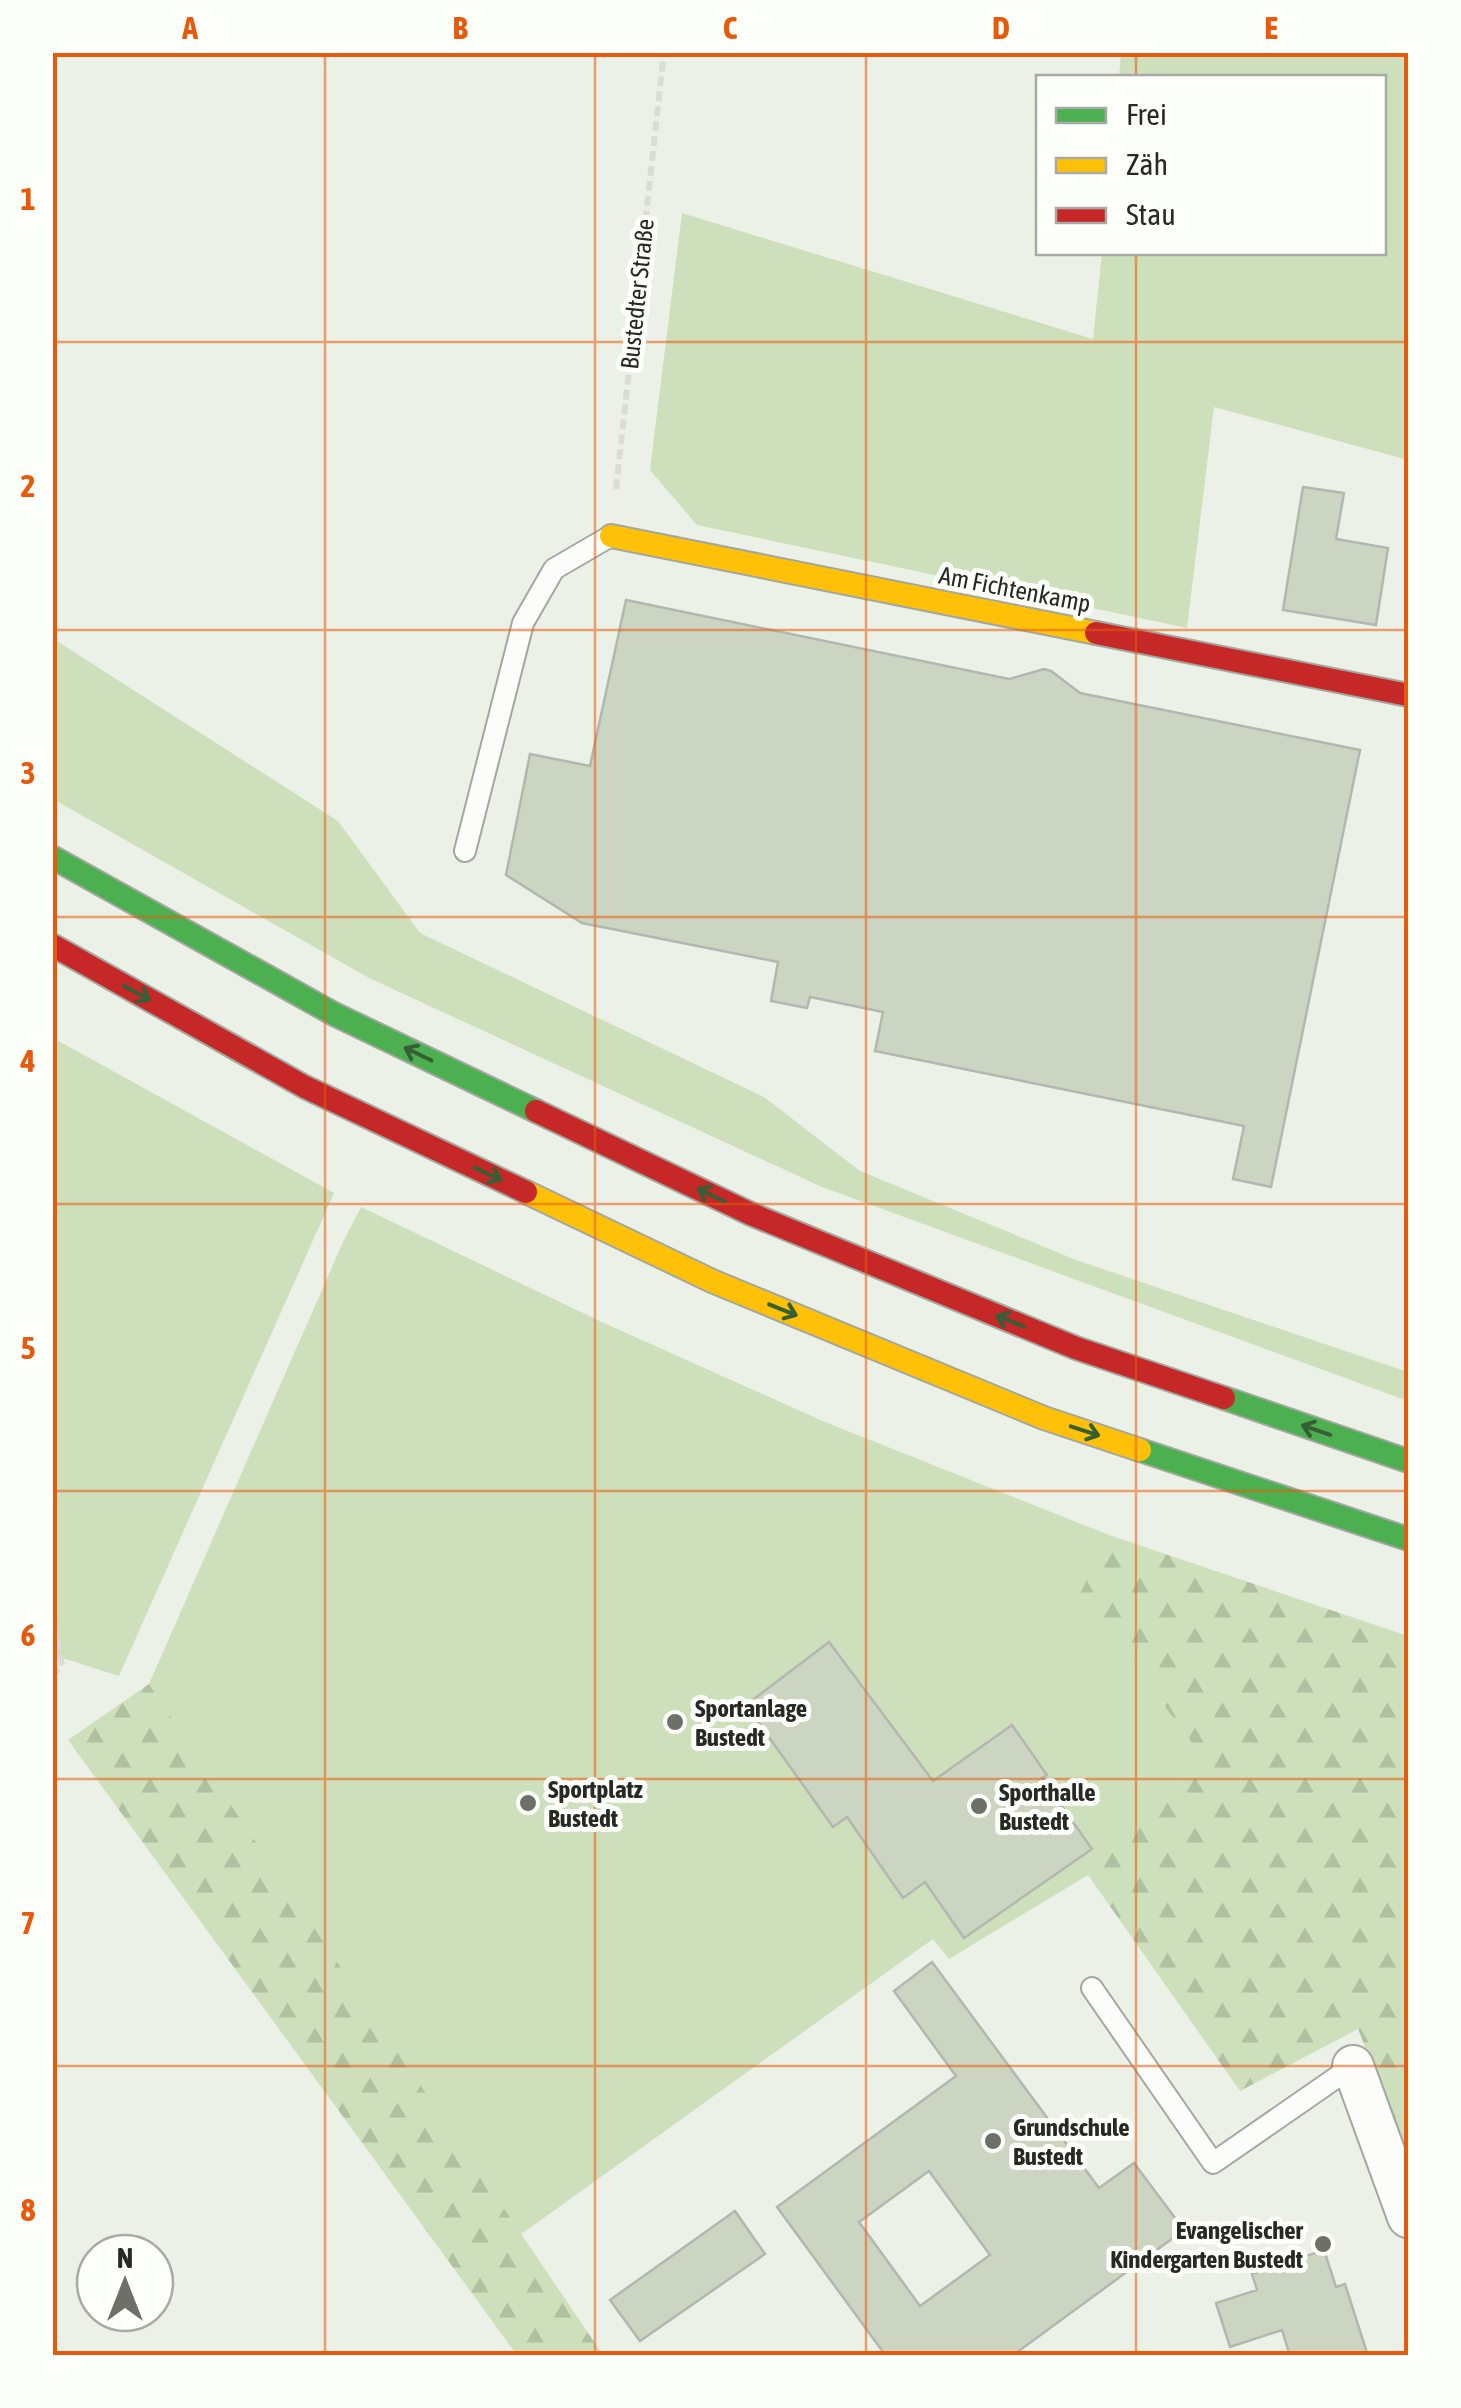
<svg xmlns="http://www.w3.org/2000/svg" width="1461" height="2408" viewBox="0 0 1461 2408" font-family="'Asap Condensed',sans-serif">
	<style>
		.grass { fill: #cedfbb }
		.forest { fill: url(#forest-firs) }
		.building { fill: #ccd5c2; stroke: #b3b7af; stroke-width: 2.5; fill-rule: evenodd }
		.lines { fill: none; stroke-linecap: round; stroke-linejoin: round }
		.lane-casing { stroke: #a3a79f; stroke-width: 24 }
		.street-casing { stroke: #a3a79f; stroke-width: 44 }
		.fast-casing { stroke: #a3a79f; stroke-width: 26 }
		.slow-casing { stroke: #a3a79f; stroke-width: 26 }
		.jam-casing { stroke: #a3a79f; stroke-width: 26 }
		.path { stroke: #dadcd8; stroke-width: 6; stroke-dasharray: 10 5; stroke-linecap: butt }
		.lane { stroke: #fcfdfb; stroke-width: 20 }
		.street { stroke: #fcfdfb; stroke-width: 40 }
		.fast { stroke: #4caf50; stroke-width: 22 }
		.slow { stroke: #ffc107; stroke-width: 22 }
		.jam { stroke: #c62828; stroke-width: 22 }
		.oneway { stroke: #365f35 }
		.grid { fill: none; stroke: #e8590c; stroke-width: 2.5; stroke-opacity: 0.55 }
		.poi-dot { fill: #6c7067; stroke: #fdfffb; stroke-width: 4 }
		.labels { text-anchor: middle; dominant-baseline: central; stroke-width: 10; stroke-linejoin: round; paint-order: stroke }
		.street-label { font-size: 25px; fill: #272a23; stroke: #fdfffb }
		.poi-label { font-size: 25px; font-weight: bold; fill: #272a23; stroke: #fdfffb; text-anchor: start }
		.neatline { fill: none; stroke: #e8590c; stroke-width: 4 }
		.grid-label { font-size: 32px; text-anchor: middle; font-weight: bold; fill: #e8590c }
	</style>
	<defs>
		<pattern id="forest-firs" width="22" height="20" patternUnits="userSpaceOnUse" patternTransform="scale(2.5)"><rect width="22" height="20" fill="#cedfbb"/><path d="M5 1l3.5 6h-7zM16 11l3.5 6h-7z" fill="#b1c0a0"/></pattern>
	</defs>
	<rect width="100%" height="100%" fill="#ebf1e6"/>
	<path class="grass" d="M1368 52 1408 55V460L1214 407 1187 628 697 525 650 470 682 213 1093 339 1102 253 1384 252V78L1119 77 1121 53Z
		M52 638 338 821 420 933 764 1097 860 1171 1076 1260 1402 1370 1408 1369V1401L822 1187 369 978 53 799Z
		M53 1038 334 1193 119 1676 53 1655Z
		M361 1207 606 1324 825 1422 1109 1535 1081 1595 1205 1760 1088 1875 949 1959 933 1939 520 2235 149 1684 343 1242Z"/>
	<path class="forest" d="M1109 1535 1408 1636V2154L1358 2029 1240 2091 1088 1875 1205 1760 1080 1594Z
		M149 1684 603 2355H517L68 1740Z"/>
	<path class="building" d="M1303 487 1344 493 1336 539 1388 548 1376 625 1283 610Z
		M626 600 1009 679 1044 669 1051 671 1080 693 1360 750 1271 1187 1233 1179 1244 1126 875 1051 883 1012 810 997 807 1008 771 1001 778 962 582 923 506 875 530 754 590 766Z
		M829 1642 933 1781 1012 1725 1047 1775 1042 1778 1092 1849 964 1938 925 1882 903 1898 847 1817 833 1827 746 1705Z
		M932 1962 1099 2188 1134 2163 1184 2230 1012 2356H886L777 2207 956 2076 894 1991ZM929 2171 990 2255 920 2306 859 2222Z
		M735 2211 765 2254 640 2341 610 2300Z
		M1324 2250 1336 2287 1345 2284 1368 2356H1290L1282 2330 1230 2347 1216 2303 1257 2290 1252 2274Z"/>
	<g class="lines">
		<g class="lane-casing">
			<path id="lane" d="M465 851 523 623 554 569 609 537
				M1092 1988 1213 2163 1353 2066"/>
		</g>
		<g class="street-casing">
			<path id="street" d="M1353 2066 1408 2217"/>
		</g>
		<g class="fast-casing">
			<path id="fast" d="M52 857 334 1014 536 1111
				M1224 1398 1408 1461
				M1140 1450 1408 1539"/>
		</g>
		<g class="slow-casing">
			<path id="slow" d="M611 536 1096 633
				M526 1192 712 1281 1044 1418 1140 1450"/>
		</g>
		<g class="jam-casing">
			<path id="jam" d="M1096 633 1408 695
				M52 945 305 1087 526 1192
				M536 1111 751 1214 1076 1348 1224 1398"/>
		</g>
		<path class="path" d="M616 489 664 52
			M52 1611 62 1666 52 1675"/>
		<use href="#lane" class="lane"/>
		<use href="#street" class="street"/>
		<use href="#fast" class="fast"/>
		<use href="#slow" class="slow"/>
		<use href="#jam" class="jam"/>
	</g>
	<defs><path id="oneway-shaft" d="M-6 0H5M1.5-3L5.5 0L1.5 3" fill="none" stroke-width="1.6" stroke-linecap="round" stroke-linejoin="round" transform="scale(2.5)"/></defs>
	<g class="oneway">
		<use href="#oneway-shaft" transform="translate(137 993) rotate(29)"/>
		<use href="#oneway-shaft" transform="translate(418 1054) rotate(-154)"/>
		<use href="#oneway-shaft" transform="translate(488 1174) rotate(25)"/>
		<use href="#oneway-shaft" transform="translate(711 1195) rotate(-154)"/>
		<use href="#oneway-shaft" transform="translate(783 1310) rotate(22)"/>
		<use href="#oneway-shaft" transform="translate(1010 1321) rotate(-158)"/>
		<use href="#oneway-shaft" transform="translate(1316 1430) rotate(-161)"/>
		<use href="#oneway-shaft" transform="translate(1085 1431) rotate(18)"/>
	</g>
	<path class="grid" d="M325 52V2356M595 52V2356M866 52V2356M1136 52V78M1136 252V2356M52 342H1408M52 630H1408M52 917H1408M52 1204H1408M52 1491H1408M52 1779H1408M52 2066H1408"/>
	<g class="poi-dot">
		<circle cx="675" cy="1722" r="10"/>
		<circle cx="528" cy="1803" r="10"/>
		<circle cx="979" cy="1806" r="10"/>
		<circle cx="993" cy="2141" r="10"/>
		<circle cx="1323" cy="2244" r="10"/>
	</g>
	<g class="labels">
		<g class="street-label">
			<text transform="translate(637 294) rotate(-84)">Bustedter Straße</text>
			<text transform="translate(1015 589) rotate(11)">Am Fichtenkamp</text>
		</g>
		<g class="poi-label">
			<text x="695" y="1708">Sportanlage<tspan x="695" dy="29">Bustedt</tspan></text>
			<text x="548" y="1789">Sportplatz<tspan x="548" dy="29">Bustedt</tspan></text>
			<text x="999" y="1792">Sporthalle<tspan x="999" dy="29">Bustedt</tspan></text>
			<text x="1013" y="2127">Grundschule<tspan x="1013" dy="29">Bustedt</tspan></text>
			<text x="1303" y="2230" text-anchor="end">Evangelischer<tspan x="1303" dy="29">Kindergarten Bustedt</tspan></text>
		</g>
	</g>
	<rect width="1461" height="2408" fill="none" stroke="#fdfffb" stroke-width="110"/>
	<rect x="1036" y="75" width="350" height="180" fill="#fdfffb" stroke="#a7aaa5" stroke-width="2.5"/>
	<rect x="1056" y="108" width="50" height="15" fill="#4caf50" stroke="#a7aaa5" stroke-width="2.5"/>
	<text x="1126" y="125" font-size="30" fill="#272a23">Frei</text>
	<rect x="1056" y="158" width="50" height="15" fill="#ffc107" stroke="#a7aaa5" stroke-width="2.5"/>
	<text x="1126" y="175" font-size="30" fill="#272a23">Zäh</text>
	<rect x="1056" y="208" width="50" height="15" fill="#c62828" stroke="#a7aaa5" stroke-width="2.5"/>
	<text x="1126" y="225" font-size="30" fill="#272a23">Stau</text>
	<g transform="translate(125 2283)"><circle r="48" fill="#fdfffb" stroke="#a7aaa5" stroke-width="2.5"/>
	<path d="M0-8L18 38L0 25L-18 38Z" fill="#6c7067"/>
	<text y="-15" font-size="28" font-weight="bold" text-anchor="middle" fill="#272a23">N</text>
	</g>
	<rect x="55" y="55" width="1351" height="2298" class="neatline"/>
	<g class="grid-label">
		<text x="190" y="39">A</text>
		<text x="460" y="39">B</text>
		<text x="730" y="39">C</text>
		<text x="1001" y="39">D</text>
		<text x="1271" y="39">E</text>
		<text x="28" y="210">1</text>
		<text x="28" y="497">2</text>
		<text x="28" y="784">3</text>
		<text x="28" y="1072">4</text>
		<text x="28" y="1359">5</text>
		<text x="28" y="1646">6</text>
		<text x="28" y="1934">7</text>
		<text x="28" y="2221">8</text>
	</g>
</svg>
